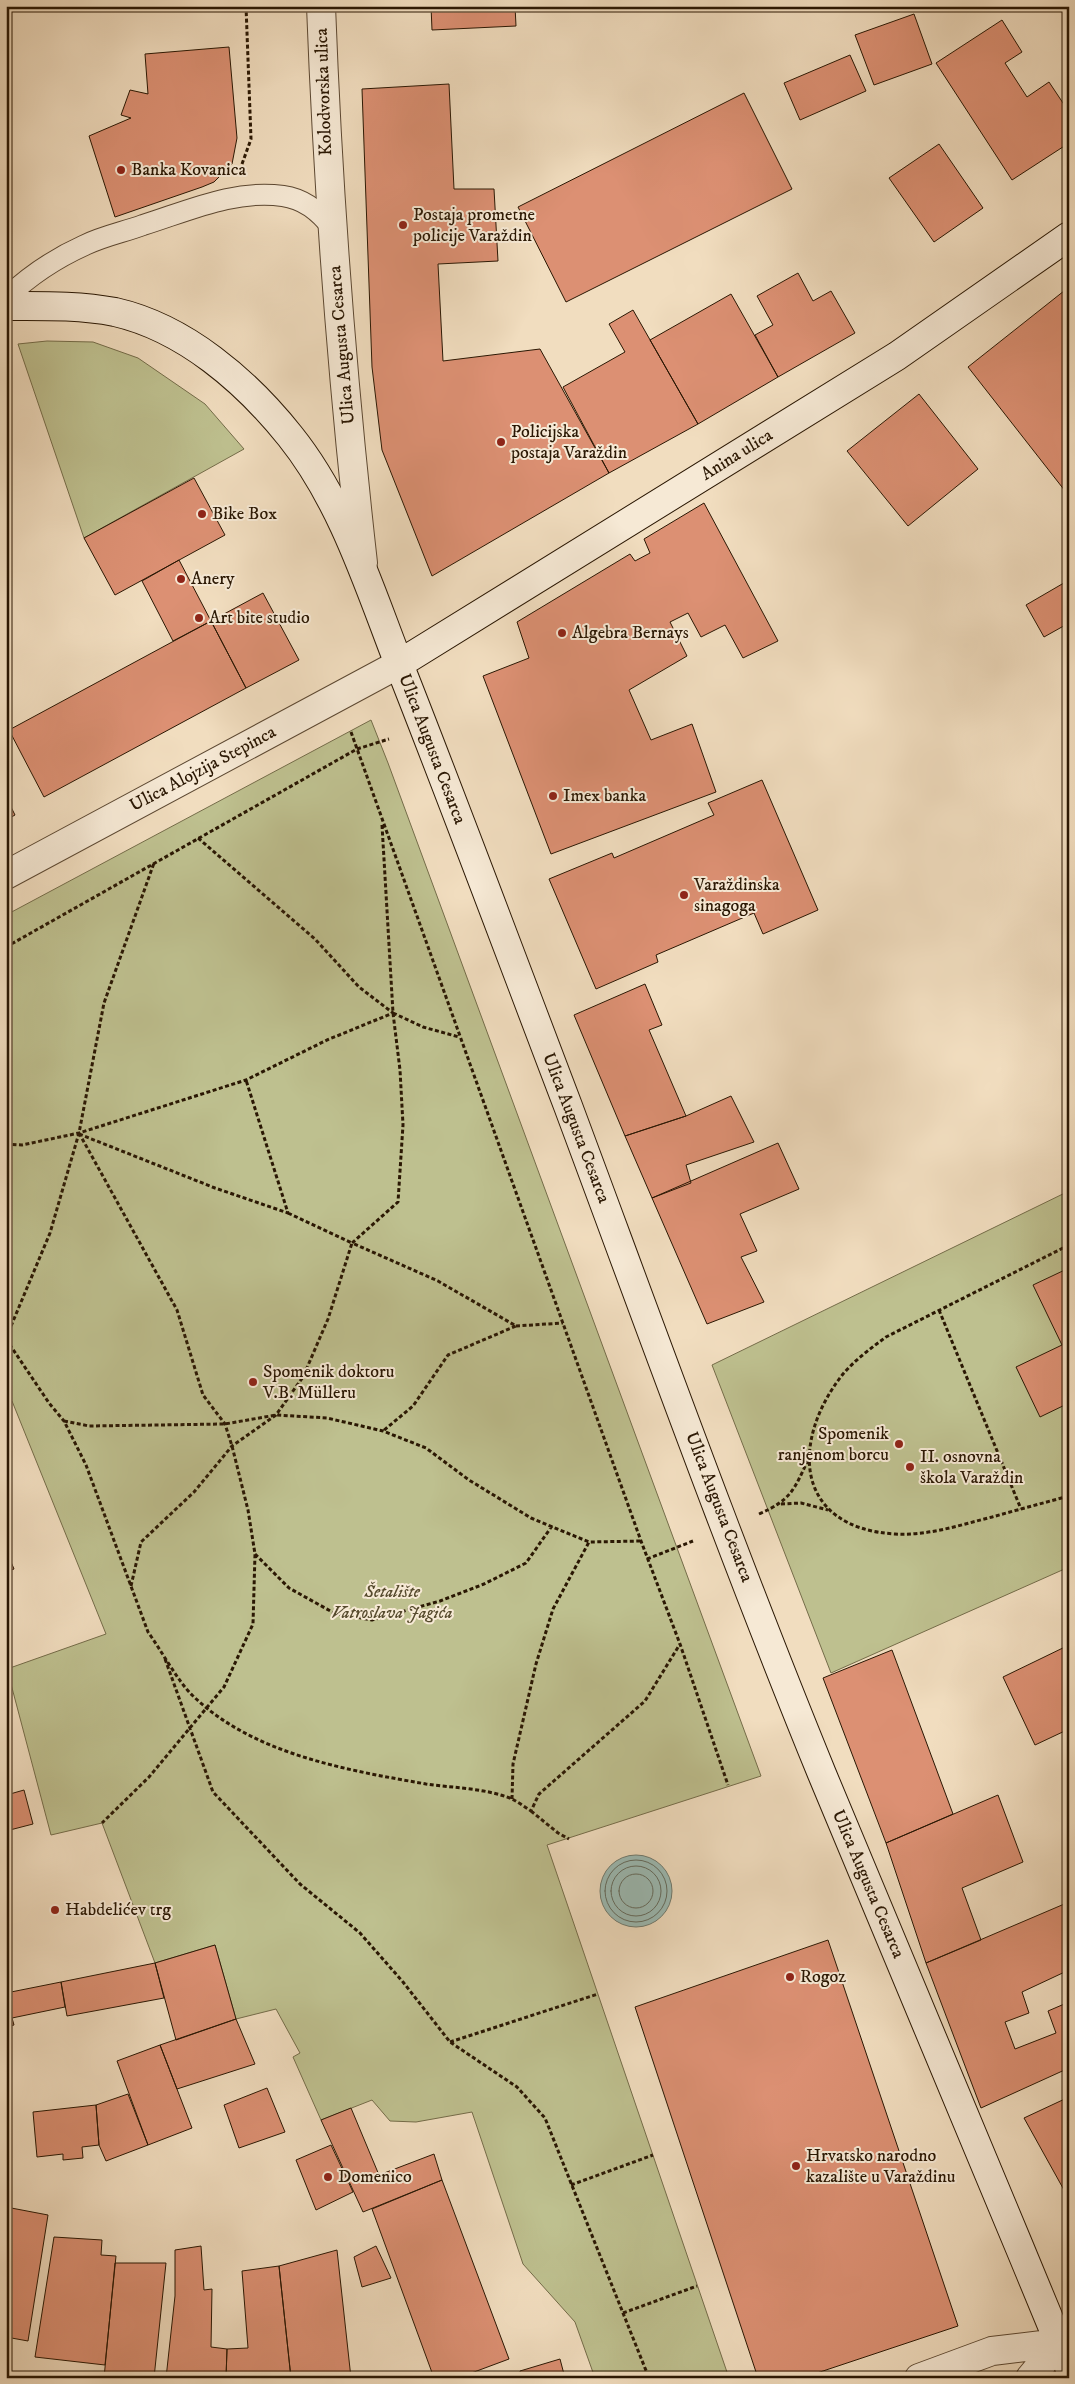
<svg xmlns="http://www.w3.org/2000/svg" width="1075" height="2384" viewBox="0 0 1075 2384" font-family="'IM FELL DW Pica',serif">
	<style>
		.green { fill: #bec08f; stroke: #746c49 }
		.water { fill: #9bbbb5; stroke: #6e796e }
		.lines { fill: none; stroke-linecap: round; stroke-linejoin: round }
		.shore { stroke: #62695c; stroke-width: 1 }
		.building { fill: #dc9073; stroke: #2a1703 }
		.service-casing { stroke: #5c4832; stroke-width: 22 }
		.minor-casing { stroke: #5c4832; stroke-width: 30 }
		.secondary-casing { stroke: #2a1703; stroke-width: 30 }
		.path { stroke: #2a1703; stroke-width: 3; stroke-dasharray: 4 2.5; stroke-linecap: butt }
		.service { stroke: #f6e9d5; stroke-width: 20 }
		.minor { stroke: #f6e9d5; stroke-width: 28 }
		.secondary { stroke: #f6e9d5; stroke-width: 28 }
		.poi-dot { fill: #8f2418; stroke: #f6e9d5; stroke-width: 2 }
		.labels { text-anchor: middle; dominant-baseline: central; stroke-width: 4; stroke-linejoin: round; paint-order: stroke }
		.street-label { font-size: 18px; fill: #2a1703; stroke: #f6e9d5 }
		.poi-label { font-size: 18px; fill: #2a1703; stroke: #f6e9d5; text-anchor: start }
		.park-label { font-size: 18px; font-style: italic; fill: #564a2d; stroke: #f6e9d5 }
	</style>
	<rect width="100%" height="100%" fill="#f1ddbf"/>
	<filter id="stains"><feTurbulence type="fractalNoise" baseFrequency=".004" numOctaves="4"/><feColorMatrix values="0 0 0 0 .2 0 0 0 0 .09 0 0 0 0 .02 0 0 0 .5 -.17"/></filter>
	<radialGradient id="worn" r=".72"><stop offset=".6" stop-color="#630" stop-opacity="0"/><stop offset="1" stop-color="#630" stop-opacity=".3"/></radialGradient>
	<path class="green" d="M47 341 93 342 138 358 205 404 244 449 84 538 18 344Z
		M371 720 388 763 761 1776 547 1845 729 2378H595L575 2322 523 2264 472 2112 416 2122 390 2121 372 2100 321 2120 293 2057 300 2053 276 2009 236 2019 215 1945 155 1963 102 1823 51 1835 7 1669 106 1634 12 1401 6 1403V915Z
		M1069 1191V1567L831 1673 712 1365Z"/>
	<path class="water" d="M600 1891a36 36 0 1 1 72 0a36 36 0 1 1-72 0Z"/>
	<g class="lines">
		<path class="shore" d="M605 1891a31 31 0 1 1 62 0a31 31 0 1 1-62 0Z
			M611 1891a25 25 0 1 1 50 0a25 25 0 1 1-50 0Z
			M619 1891a17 17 0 1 1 34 0a17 17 0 1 1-34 0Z"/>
	</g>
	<path class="building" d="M431 6H515L516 26 432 30Z
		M914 14 932 64 874 85 855 35Z
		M1002 20 1022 52 1005 63 1027 97 1049 82 1069 112V143L1012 180 936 63Z
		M229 47 237 138 232 164 214 182 202 187 115 217 89 136 131 118 121 115 130 90 148 94 145 54Z
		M850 55 866 91 800 120 784 83Z
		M449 84 454 189H494L498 261 438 264 443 361 540 349 609 473 432 576 382 450 372 367 362 89Z
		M744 93 792 189 566 302 518 207Z
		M939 144 983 208 934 242 889 178Z
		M798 273 813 301 831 291 855 333 778 377 755 335 773 325 757 296Z
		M1069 287V496L968 367Z
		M731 294 778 377 698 424 650 340Z
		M633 310 698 424 609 473 563 387 625 352 609 324Z
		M919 394 978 469 908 526 847 451Z
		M194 478 225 535 115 595 84 538Z
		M704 503 778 641 743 658 725 625 701 637 688 613 670 622 687 656 629 690 651 740 692 724 716 792 551 854 483 676 529 658 517 622 630 554 635 561 650 553 644 539Z
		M179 560 211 621 173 641 142 581Z
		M1069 580V623L1044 637 1026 605Z
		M263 593 299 660 246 688 211 621Z
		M211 621 246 688 44 797 9 730Z
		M762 780 818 910 763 934 754 913 656 955 658 962 596 989 549 879 612 853 614 858 714 815 708 803Z
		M6 797 15 815 6 820Z
		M645 984 662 1025 649 1030 686 1116 625 1136 574 1015Z
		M731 1096 754 1142 686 1165 691 1183 652 1198 625 1136 686 1116Z
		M778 1143 799 1189 740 1214 757 1251 741 1257 764 1302 707 1324 652 1198Z
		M1069 1268V1403L1040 1417 1016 1367 1062 1345 1033 1285Z
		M6 1550 14 1569 6 1572Z
		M1069 1645V1729L1035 1745 1003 1677Z
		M892 1650 953 1814 886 1843 823 1678Z
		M6 1779 10 1794 24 1790 33 1824 6 1831Z
		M998 1795 1023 1862 962 1888 981 1940 926 1963 886 1843Z
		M1069 1902V1970L1022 1992 1029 2013 1005 2022 1015 2049 1056 2033 1048 2011 1069 2002V2068L981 2108 926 1963Z
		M828 1940 958 2326 802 2378H758L635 2007Z
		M215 1945 236 2019 176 2040 155 1963Z
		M155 1963 164 1998 67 2016 61 1982Z
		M61 1982 65 2007 12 2018 14 2025 6 2027V1993Z
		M236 2019 255 2064 177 2089 160 2045Z
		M160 2045 192 2128 148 2145 117 2061Z
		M267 2088 285 2132 239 2148 224 2105Z
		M128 2094 148 2145 106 2161 99 2145 96 2105Z
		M1069 2097V2199L1024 2118Z
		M96 2105 99 2145 82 2147 83 2158 63 2160V2154L37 2157 33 2112Z
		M351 2108 379 2175 434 2154 442 2180 363 2212 321 2120Z
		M331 2145 353 2192 316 2210 296 2160Z
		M442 2180 509 2359 458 2378H434L372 2209Z
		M6 2207 48 2215 28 2341 6 2337Z
		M54 2237 102 2240 101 2255 116 2256 105 2365 35 2357Z
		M201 2246 204 2290 212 2289 211 2347 227 2349 226 2378H166L175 2296V2250Z
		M376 2246 391 2278 362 2287 354 2257Z
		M337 2250 351 2378H291L279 2266Z
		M115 2263H166L154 2378H104Z
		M279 2266 291 2378H226L227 2349 248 2348 242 2271Z
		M560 2359 565 2378H521L520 2371Z"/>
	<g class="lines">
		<g class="service-casing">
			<path id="service" d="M6 298C29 276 56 258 85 245 103 236 124 232 143 225 188 211 235 189 283 196 305 199 320 212 332 228"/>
		</g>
		<g class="minor-casing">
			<path id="minor" d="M321 6C328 192 342 378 363 563
				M6 875 399 664
				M919 2378 992 2351 1059 2343
				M1030 2378 1059 2343"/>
		</g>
		<g class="secondary-casing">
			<path id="secondary" d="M6 306C42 306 79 305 115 312 185 328 246 381 290 436 343 502 369 587 399 664 457 811 512 959 568 1106 651 1329 732 1554 822 1774 903 1973 988 2169 1069 2367
				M399 664 897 356 1069 236"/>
		</g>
		<path class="path" d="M242 164 251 139 246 6
			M351 732 641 1541 680 1644 728 1785
			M382 825 393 1013 400 1070 403 1125 398 1202 352 1243 438 1281 516 1326 448 1355 413 1406 383 1431
			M6 947 357 749 389 739
			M393 1013 423 1027 459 1037
			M79 1133 177 1310 203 1395 225 1424 232 1446 248 1510 255 1554 253 1624 224 1687 149 1777 102 1823
			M79 1134 215 1188 288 1213 246 1080
			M6 1144 22 1145 79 1133 246 1080 327 1040 393 1013 359 987 315 939 198 838
			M1069 1245 886 1337C871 1348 855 1360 843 1374 790 1441 794 1528 895 1534 928 1536 960 1525 992 1517 1017 1510 1043 1503 1069 1496
			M939 1310 1021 1509
			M516 1326 563 1323
			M6 1338 50 1233 79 1133 104 1003 154 863
			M6 1339 49 1403 64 1421 86 1465 148 1632C161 1650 177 1680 192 1695 252 1754 346 1770 426 1784 453 1788 486 1788 512 1799 518 1802 525 1807 531 1811L539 1794 645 1701 680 1644
			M64 1421 89 1426 225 1424 276 1415 327 1418 383 1431 426 1448 469 1480 531 1518 589 1542 641 1541
			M781 1504 801 1503 828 1510
			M759 1514C791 1500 794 1490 808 1460
			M255 1554 289 1588 334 1613 372 1620 440 1601 484 1584 526 1563 552 1526
			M647 1559 693 1541
			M131 1586 141 1542 194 1492 232 1446 276 1415 303 1377 328 1319 352 1243 288 1213
			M165 1659 213 1792 300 1884 360 1933 403 1982 450 2042 517 2087 545 2118 649 2378
			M512 1799 513 1764 536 1664 553 1609 589 1542
			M531 1811 558 1833 569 1839
			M450 2042 598 1994
			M571 2185 653 2155
			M623 2313 697 2286"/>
		<use href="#service" class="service"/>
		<use href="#minor" class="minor"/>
		<use href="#secondary" class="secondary"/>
	</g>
	<g class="poi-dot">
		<circle cx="121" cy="170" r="5"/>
		<circle cx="403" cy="225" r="5"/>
		<circle cx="501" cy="442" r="5"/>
		<circle cx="202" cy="514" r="5"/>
		<circle cx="181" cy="579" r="5"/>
		<circle cx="199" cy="618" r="5"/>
		<circle cx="562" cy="633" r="5"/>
		<circle cx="553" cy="796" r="5"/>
		<circle cx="684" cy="895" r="5"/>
		<circle cx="253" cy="1382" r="5"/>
		<circle cx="899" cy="1444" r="5"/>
		<circle cx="910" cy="1467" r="5"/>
		<circle cx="55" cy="1910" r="5"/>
		<circle cx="790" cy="1977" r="5"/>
		<circle cx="796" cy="2166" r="5"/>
		<circle cx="328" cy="2177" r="5"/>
	</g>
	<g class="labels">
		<g class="street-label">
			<text transform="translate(324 92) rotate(-92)">Kolodvorska ulica</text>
			<text transform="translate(342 345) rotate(-95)">Ulica Augusta Cesarca</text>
			<text transform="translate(737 455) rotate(-32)">Anina ulica</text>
			<text transform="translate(432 749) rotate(69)">Ulica Augusta Cesarca</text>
			<text transform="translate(203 769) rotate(-28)">Ulica Alojzija Stepinca</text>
			<text transform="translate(576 1128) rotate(69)">Ulica Augusta Cesarca</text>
			<text transform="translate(719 1507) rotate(69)">Ulica Augusta Cesarca</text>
			<text transform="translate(868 1884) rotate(67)">Ulica Augusta Cesarca</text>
		</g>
		<g class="poi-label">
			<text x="131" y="170">Banka Kovanica</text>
			<text x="413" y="215">Postaja prometne<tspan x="413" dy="21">policije Varaždin</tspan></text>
			<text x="511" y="432">Policijska<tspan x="511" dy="21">postaja Varaždin</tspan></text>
			<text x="212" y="514">Bike Box</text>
			<text x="191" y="579">Anery</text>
			<text x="209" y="618">Art bite studio</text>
			<text x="572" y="633">Algebra Bernays</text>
			<text x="563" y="796">Imex banka</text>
			<text x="694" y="885">Varaždinska<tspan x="694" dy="21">sinagoga</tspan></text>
			<text x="263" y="1372">Spomenik doktoru<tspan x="263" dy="21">V.B. Mülleru</tspan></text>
			<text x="889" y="1434" text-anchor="end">Spomenik<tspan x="889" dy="21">ranjenom borcu</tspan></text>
			<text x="920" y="1457">II. osnovna<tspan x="920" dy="21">škola Varaždin</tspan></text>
			<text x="65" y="1910">Habdelićev trg</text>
			<text x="800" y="1977">Rogoz</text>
			<text x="806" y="2156">Hrvatsko narodno<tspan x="806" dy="21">kazalište u Varaždinu</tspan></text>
			<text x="338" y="2177">Domenico</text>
		</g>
		<g class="park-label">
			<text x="392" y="1592">Šetalište<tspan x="392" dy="21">Vatroslava Jagića</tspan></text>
		</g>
	</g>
	<rect width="1075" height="2384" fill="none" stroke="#f1ddbf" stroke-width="25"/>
	<rect x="8" y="8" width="1060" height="2369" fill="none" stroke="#2a1703" stroke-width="2.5"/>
	<rect x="12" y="12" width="1050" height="2359" fill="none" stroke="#2a1703"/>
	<rect width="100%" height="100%" filter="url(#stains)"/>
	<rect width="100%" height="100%" fill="url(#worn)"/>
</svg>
